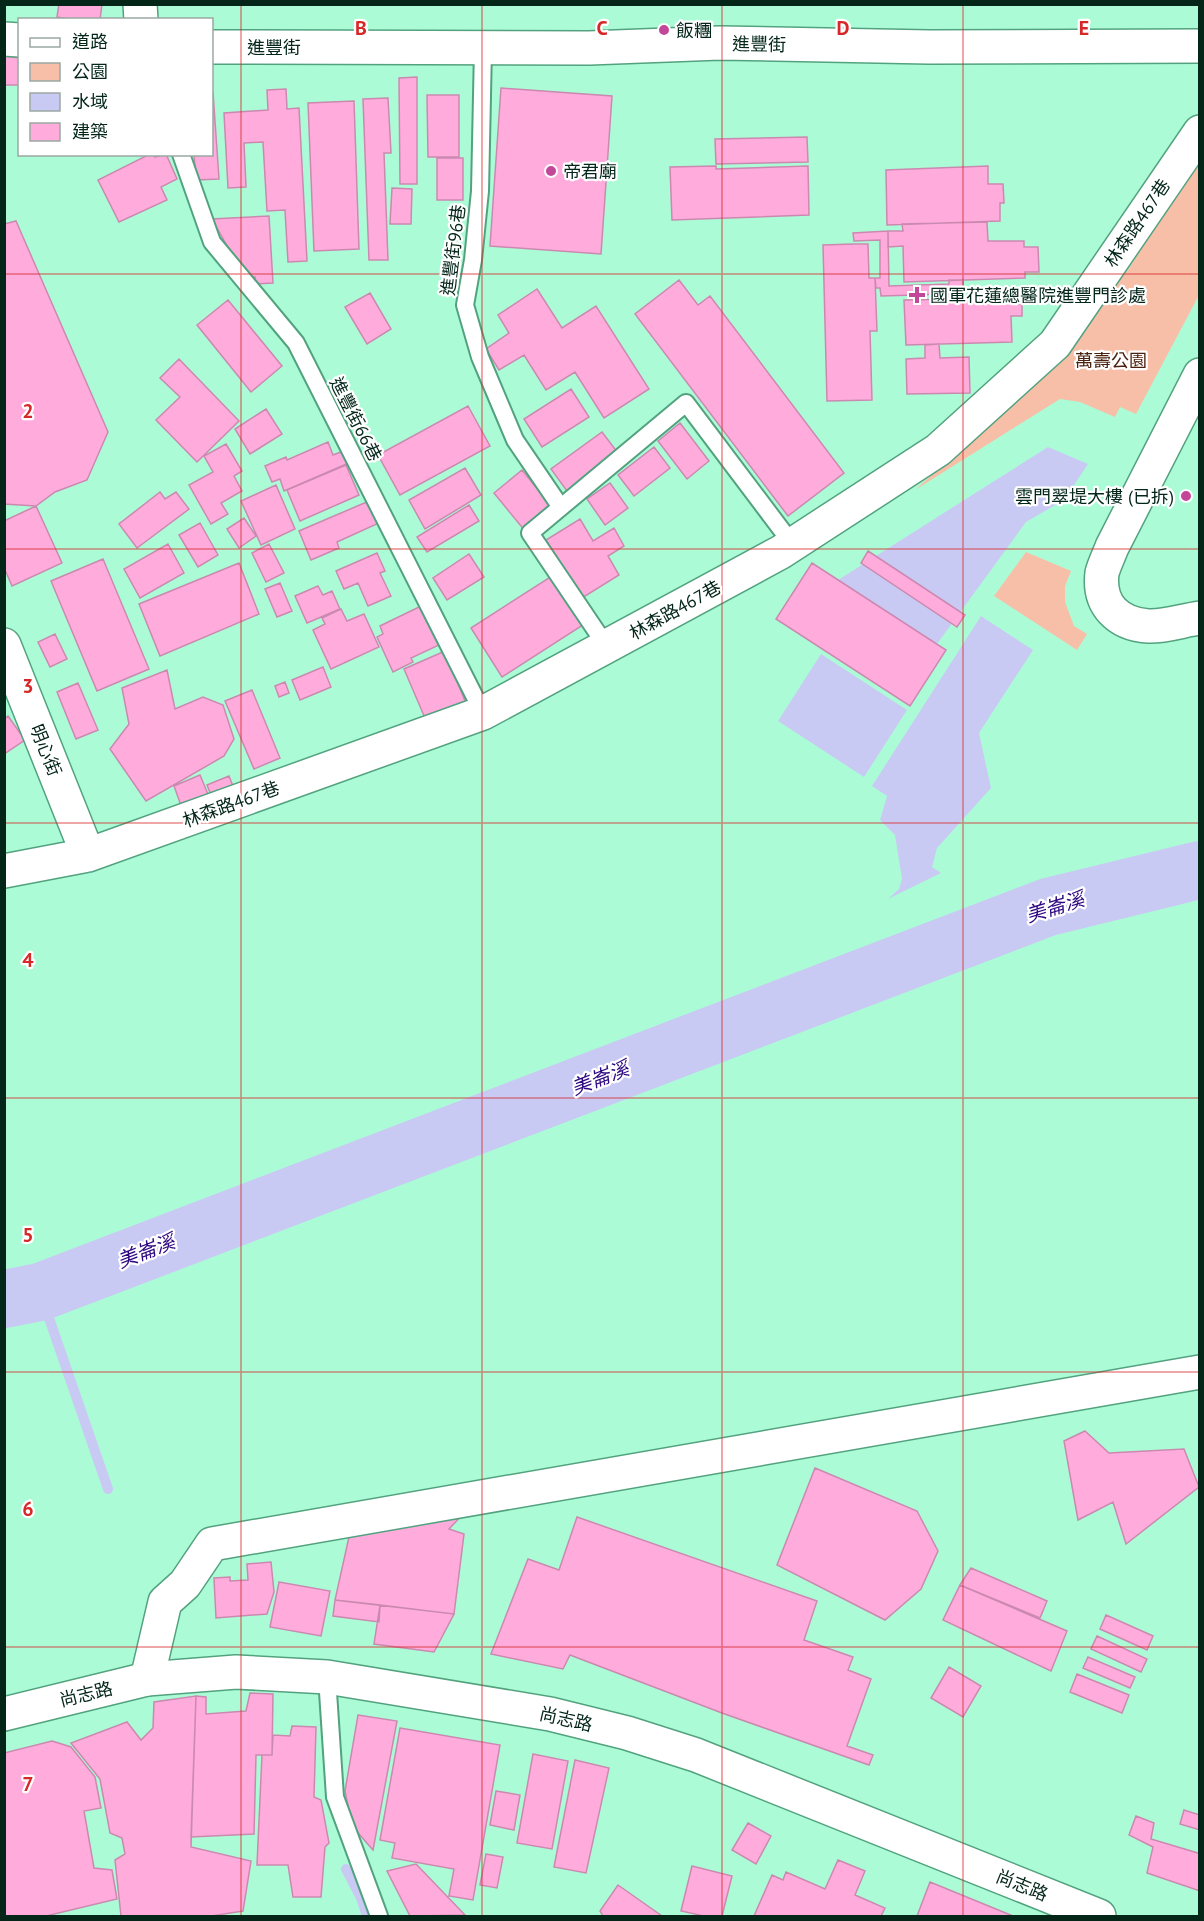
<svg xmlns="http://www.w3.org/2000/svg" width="1204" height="1921" viewBox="0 0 1204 1921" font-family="'PT Sans','Noto Sans TC',sans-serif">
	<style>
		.green { fill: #f7bfa8 }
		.water { fill: #c9caf3 }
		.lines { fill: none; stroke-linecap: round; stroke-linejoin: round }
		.stream { stroke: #c9caf3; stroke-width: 10 }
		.river { stroke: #c9caf3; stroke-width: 58 }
		.building { fill: #ffacdd; stroke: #cb89b0; stroke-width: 1.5 }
		.lane-casing { stroke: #53a27f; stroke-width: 20 }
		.street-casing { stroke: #53a27f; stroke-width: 36 }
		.secondary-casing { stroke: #53a27f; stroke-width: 36 }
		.lane { stroke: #fff; stroke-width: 16 }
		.street { stroke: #fff; stroke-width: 33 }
		.secondary { stroke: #fff; stroke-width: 33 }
		.grid { fill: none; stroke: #d62828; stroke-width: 1.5; stroke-opacity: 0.55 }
		.poi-dot { fill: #c24798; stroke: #fff; stroke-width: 2 }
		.labels { text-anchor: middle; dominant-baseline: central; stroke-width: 4.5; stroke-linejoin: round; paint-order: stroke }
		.poi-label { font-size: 18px; fill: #032619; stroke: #fff; text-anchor: start }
		.street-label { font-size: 18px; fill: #032619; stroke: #fff }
		.park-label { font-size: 18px; fill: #4b220f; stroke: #fff }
		.water-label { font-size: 20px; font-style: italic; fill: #2e0881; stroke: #fff }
		.grid-label { font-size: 20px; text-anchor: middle; font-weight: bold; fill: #d62828; stroke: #fff; stroke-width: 4.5; stroke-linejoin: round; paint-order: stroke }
	</style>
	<rect width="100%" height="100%" fill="#abfcd6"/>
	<path class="green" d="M1199 156V295L1136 414 1120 407 1115 417 1080 402 1060 399 915 490 1019 396 1128 270Z
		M1026 552 1071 571 1065 586V602L1074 626 1087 634 1077 650 994 596Z"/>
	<path class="water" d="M1048 447 1088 464 1064 500 1026 522 937 644 838 580Z
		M981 616 1033 650 979 733 991 788 937 848 932 867 941 873 888 899 899 889 902 879 895 835 880 820 887 796 872 786Z
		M821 654 907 710 864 777 778 721Z"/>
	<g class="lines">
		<path class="stream" d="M40 1292 108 1489
			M346 1869 361 1898 367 1916"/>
		<path class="river" d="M4 1299 40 1292 1048 907 1200 870"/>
	</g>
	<path class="building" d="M59 4H102L100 20H75L57 17Z
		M4 56 20 58V85H4Z
		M417 77V184H400L399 78Z
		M501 88 612 96 601 254 490 246Z
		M286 89 287 109 299 108 307 261 288 262 285 210 267 211 263 142 244 143 246 187 228 188 224 113 268 110 267 90Z
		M213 92 219 179 196 180 194 154H212Z
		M427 95H459V157H428Z
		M388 98 391 153H384L388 260H369L363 99Z
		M354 101 359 249 314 251 308 103Z
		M807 137 808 162 716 164 715 139Z
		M150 154H154L155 157 166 154 177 179 161 187 167 200 119 222 98 180Z
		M437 158H463V200H437Z
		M716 166V169L808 166 809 215 672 220 670 167Z
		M988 166V184H1003L1004 203H1000V221L887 225 886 170Z
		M392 188 412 189 411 224H390Z
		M269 216 273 283 255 284V277L245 278 212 219Z
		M16 221 108 432 87 480 55 492 36 506 4 504V224Z
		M987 222 988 241H1024V247H1038L1039 272H1025V278L904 282 903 246 888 247V231H903L902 224Z
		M888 231 889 286 949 284V280H963L964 299H949V294L881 296 880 288H876L875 278H880V240L854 241 853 233Z
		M854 244H868L869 278H875L877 331H870L872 400 827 401 823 245Z
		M679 280 698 305 710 296 844 473 788 516 635 314Z
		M537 289 562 328 596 306 649 389 604 418 575 372 546 390 524 355 499 370 486 349 509 333 498 315Z
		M370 293 391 329 367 344 345 307Z
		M1011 298V304H1022V316H1011L1012 342 906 345 904 300Z
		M228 300 282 366 251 392 197 325Z
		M939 344 940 358 969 357 970 393 907 394 906 359 925 358V345Z
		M179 359 239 421 197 462 156 420 180 397 160 378Z
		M571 389 589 417 542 447 524 419Z
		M468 406 490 446 400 495 378 455Z
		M266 409 282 434 250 454 235 429Z
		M680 423 709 461 687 479 658 441Z
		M602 432 618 453 567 491 551 469Z
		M328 442 333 455 346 450 351 462 284 491 280 479 272 482 265 466 286 457 287 460Z
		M226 444 242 471 234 476 242 491 221 503 228 514 211 524 189 485 213 472 204 456Z
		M654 447 670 468 634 496 618 475Z
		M346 465 359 495 300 521 287 490Z
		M465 468 481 495 425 529 409 500Z
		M522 470 552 507 525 531 494 493Z
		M610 483 628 508 605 525 587 499Z
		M276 485 295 529 261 545 241 501Z
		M160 492 165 499 176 492 189 509 137 548 119 524Z
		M369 501 379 523 337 542 339 548 311 560 299 531Z
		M469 505 479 521 427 552 417 537Z
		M36 506 62 563 12 586 6 572 4 573V521Z
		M244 518 256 536 239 548 227 529Z
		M580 519 593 541 614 528 624 546 608 556 619 575 582 598 546 540Z
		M200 523 218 555 198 567 179 535Z
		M168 544 184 573 140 598 124 569Z
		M269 544 284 573 266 582 252 553Z
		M868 551 965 615 957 627 861 563Z
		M377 553 385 571 380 573 391 596 368 606 358 583 344 589 336 571Z
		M469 554 484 577 447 600 433 578Z
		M103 559 149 669 97 691 51 581Z
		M239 563 259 614 160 656 139 604Z
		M812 563 946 650 910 706 776 619Z
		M555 574 586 623 502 677 471 628Z
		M280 583 292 611 277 617 265 589Z
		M318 586 323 595 332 591 340 609 307 623 295 596Z
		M421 606 439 645 411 658 413 662 393 672 377 637 383 634 380 626Z
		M341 609 347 621 364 614 379 647 331 669 313 630 325 624 322 618Z
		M55 634 67 659 50 667 38 642Z
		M445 651 465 701 425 718 404 669Z
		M323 667 331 687 300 700 292 680Z
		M167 670 175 709 203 697 223 705 234 739 224 756 146 801 110 749 129 724 122 688Z
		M285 682 289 693 279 697 275 686Z
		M78 683 98 730 76 739 57 692Z
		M252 690 280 758 254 769 225 701Z
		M8 716 25 740 4 754V719Z
		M200 775 210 799 183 811 174 786Z
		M229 776 237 796 215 805 207 785Z
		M1085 1431 1109 1453 1184 1449 1199 1487 1126 1544 1113 1502 1078 1520 1064 1441Z
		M815 1468 917 1511 938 1551 921 1589 885 1620 777 1565Z
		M463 1514 449 1529 464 1534 454 1614 335 1600 351 1528Z
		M577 1517 817 1601 804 1640 853 1657 848 1670 871 1679 847 1746 873 1755 869 1765 722 1713 570 1655 563 1669 491 1654 528 1559 559 1570Z
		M271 1562 274 1592 267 1614 216 1618 214 1578 230 1577V1581L248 1580 247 1564Z
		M971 1568 1047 1601 1040 1618 960 1585Z
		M279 1582 330 1591 321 1636 270 1627Z
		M960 1585 1067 1631 1051 1671 943 1620Z
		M335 1600 380 1605 379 1622 333 1616Z
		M380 1605 454 1614 434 1652 374 1644Z
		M1106 1615 1153 1636 1147 1650 1100 1629Z
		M1097 1636 1147 1659 1141 1672 1091 1649Z
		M1088 1657 1135 1677 1130 1688 1083 1668Z
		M949 1667 981 1686 963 1717 931 1698Z
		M1077 1674 1129 1695 1122 1713 1070 1692Z
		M250 1693 273 1694 272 1755H256L254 1834 191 1837 196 1696 206 1697V1714L246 1711Z
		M196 1696 191 1847 251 1861 243 1911 211 1916H121L115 1860 125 1854 122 1838 110 1833 100 1779 71 1743 127 1722 141 1740 153 1728 154 1702Z
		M358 1715 397 1721 373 1850 352 1826 345 1791Z
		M292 1726 316 1727 314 1797 321 1800 329 1843 325 1847 321 1897H293L288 1865H257L262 1755H272L273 1735 290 1736Z
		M400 1728 500 1745 473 1900 449 1896 454 1869 392 1858 395 1843 380 1840Z
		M52 1741 71 1747 95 1777 101 1808 84 1811 94 1868 112 1870 117 1899 46 1916H4V1753Z
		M533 1754 568 1761 552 1849 517 1843Z
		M575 1760 609 1768 586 1873 554 1867Z
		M496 1791 520 1795 514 1830 490 1825Z
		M1184 1810 1200 1815V1830L1180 1824Z
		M1136 1816 1154 1823 1151 1839 1198 1853 1200 1850V1891L1147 1873 1153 1847 1129 1835Z
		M748 1823 771 1836 756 1864 732 1850Z
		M486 1854 503 1857 497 1888 480 1885Z
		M838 1860 865 1871 855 1895 885 1908 881 1916H754L772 1875 783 1880 786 1872 825 1889Z
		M416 1864 465 1915 410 1916 387 1871Z
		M692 1866 732 1876 722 1916H704L681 1911Z
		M930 1882 1013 1916H917Z
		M618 1885 662 1916H603L600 1911Z"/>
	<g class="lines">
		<g class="lane-casing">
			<path id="lane" d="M483 48 480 191 473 260 465 305 480 357 515 440 560 506
				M181 154 212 242 296 343 483 713
				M607 647 530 533 686 403 793 545
				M327 1677 335 1797 379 1916"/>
		</g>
		<g class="street-casing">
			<path id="street" d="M140 4 141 20
				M1200 375 1112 547C1109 555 1104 565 1102 573 1098 605 1118 624 1148 626 1164 627 1184 620 1200 618
				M4 645 88 855
				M4 871 88 855 483 713 781 552 938 450 1055 344 1200 132
				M147 1679 165 1602 185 1584 212 1544 1200 1372"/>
		</g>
		<g class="secondary-casing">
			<path id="secondary" d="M4 39 20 40
				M212 47 589 48 720 43 929 47 1200 46
				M4 1714 147 1679 236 1672 327 1677 550 1714 627 1733 696 1755 1099 1916"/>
		</g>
		<use href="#lane" class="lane"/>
		<use href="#street" class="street"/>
		<use href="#secondary" class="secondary"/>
	</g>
	<path class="grid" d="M241 4V1916M482 4V1916M722 4V1916M963 4V1916M4 274H1200M4 549H1200M4 823H1200M4 1098H1200M4 1372H1200M4 1647H1200"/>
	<g class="poi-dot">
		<circle cx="664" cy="30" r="6"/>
		<circle cx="551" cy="171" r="6"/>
		<path d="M914 286h6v6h6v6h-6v6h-6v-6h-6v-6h6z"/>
		<circle cx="1186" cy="496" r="6"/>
	</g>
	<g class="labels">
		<g class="poi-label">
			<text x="676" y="30">飯糰</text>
			<text x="563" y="171">帝君廟</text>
			<text x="930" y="295">國軍花蓮總醫院進豐門診處</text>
			<text x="1174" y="496" text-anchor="end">雲門翠堤大樓 (已拆)</text>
		</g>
		<g class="street-label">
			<text transform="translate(759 44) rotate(1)">進豐街</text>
			<text x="274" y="47">進豐街</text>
			<text transform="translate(1137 223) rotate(-56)">林森路467巷</text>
			<text transform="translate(453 250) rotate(-83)">進豐街96巷</text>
			<text transform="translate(356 419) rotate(63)">進豐街66巷</text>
			<text transform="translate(675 610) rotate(-29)">林森路467巷</text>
			<text transform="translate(46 750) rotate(68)">明心街</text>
			<text transform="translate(231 804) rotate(-20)">林森路467巷</text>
			<text transform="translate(86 1694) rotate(-14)">尚志路</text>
			<text transform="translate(566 1719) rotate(13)">尚志路</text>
			<text transform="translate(1022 1885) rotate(22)">尚志路</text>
		</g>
		<g class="park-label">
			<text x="1111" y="360">萬壽公園</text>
		</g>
		<g class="water-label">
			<text transform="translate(1055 907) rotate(-17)">美崙溪</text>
			<text transform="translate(600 1078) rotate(-21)">美崙溪</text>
			<text transform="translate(146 1251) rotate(-21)">美崙溪</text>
		</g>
	</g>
	<g class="grid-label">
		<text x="361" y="35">B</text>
		<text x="602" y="35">C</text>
		<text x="843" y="35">D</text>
		<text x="1084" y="35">E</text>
		<text x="28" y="418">2</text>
		<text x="28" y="693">3</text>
		<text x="28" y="967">4</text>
		<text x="28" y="1242">5</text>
		<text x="28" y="1516">6</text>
		<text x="28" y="1791">7</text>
	</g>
	<rect width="1204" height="1921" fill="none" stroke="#032619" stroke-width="12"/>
	<rect x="18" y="18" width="195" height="138" fill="#ffffff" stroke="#9aa8a3" stroke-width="1.5"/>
	<rect x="30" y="38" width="30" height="9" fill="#ffffff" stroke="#9aa8a3" stroke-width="1.5"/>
	<text x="72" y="48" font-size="18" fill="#032619">道路</text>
	<rect x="30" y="63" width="30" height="18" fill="#f7bfa8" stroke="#9aa8a3" stroke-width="1.5"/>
	<text x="72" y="78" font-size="18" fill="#032619">公園</text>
	<rect x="30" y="93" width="30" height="18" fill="#c9caf3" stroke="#9aa8a3" stroke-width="1.5"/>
	<text x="72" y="108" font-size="18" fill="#032619">水域</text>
	<rect x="30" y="123" width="30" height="18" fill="#ffacdd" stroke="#9aa8a3" stroke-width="1.5"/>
	<text x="72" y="138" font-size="18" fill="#032619">建築</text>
</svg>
